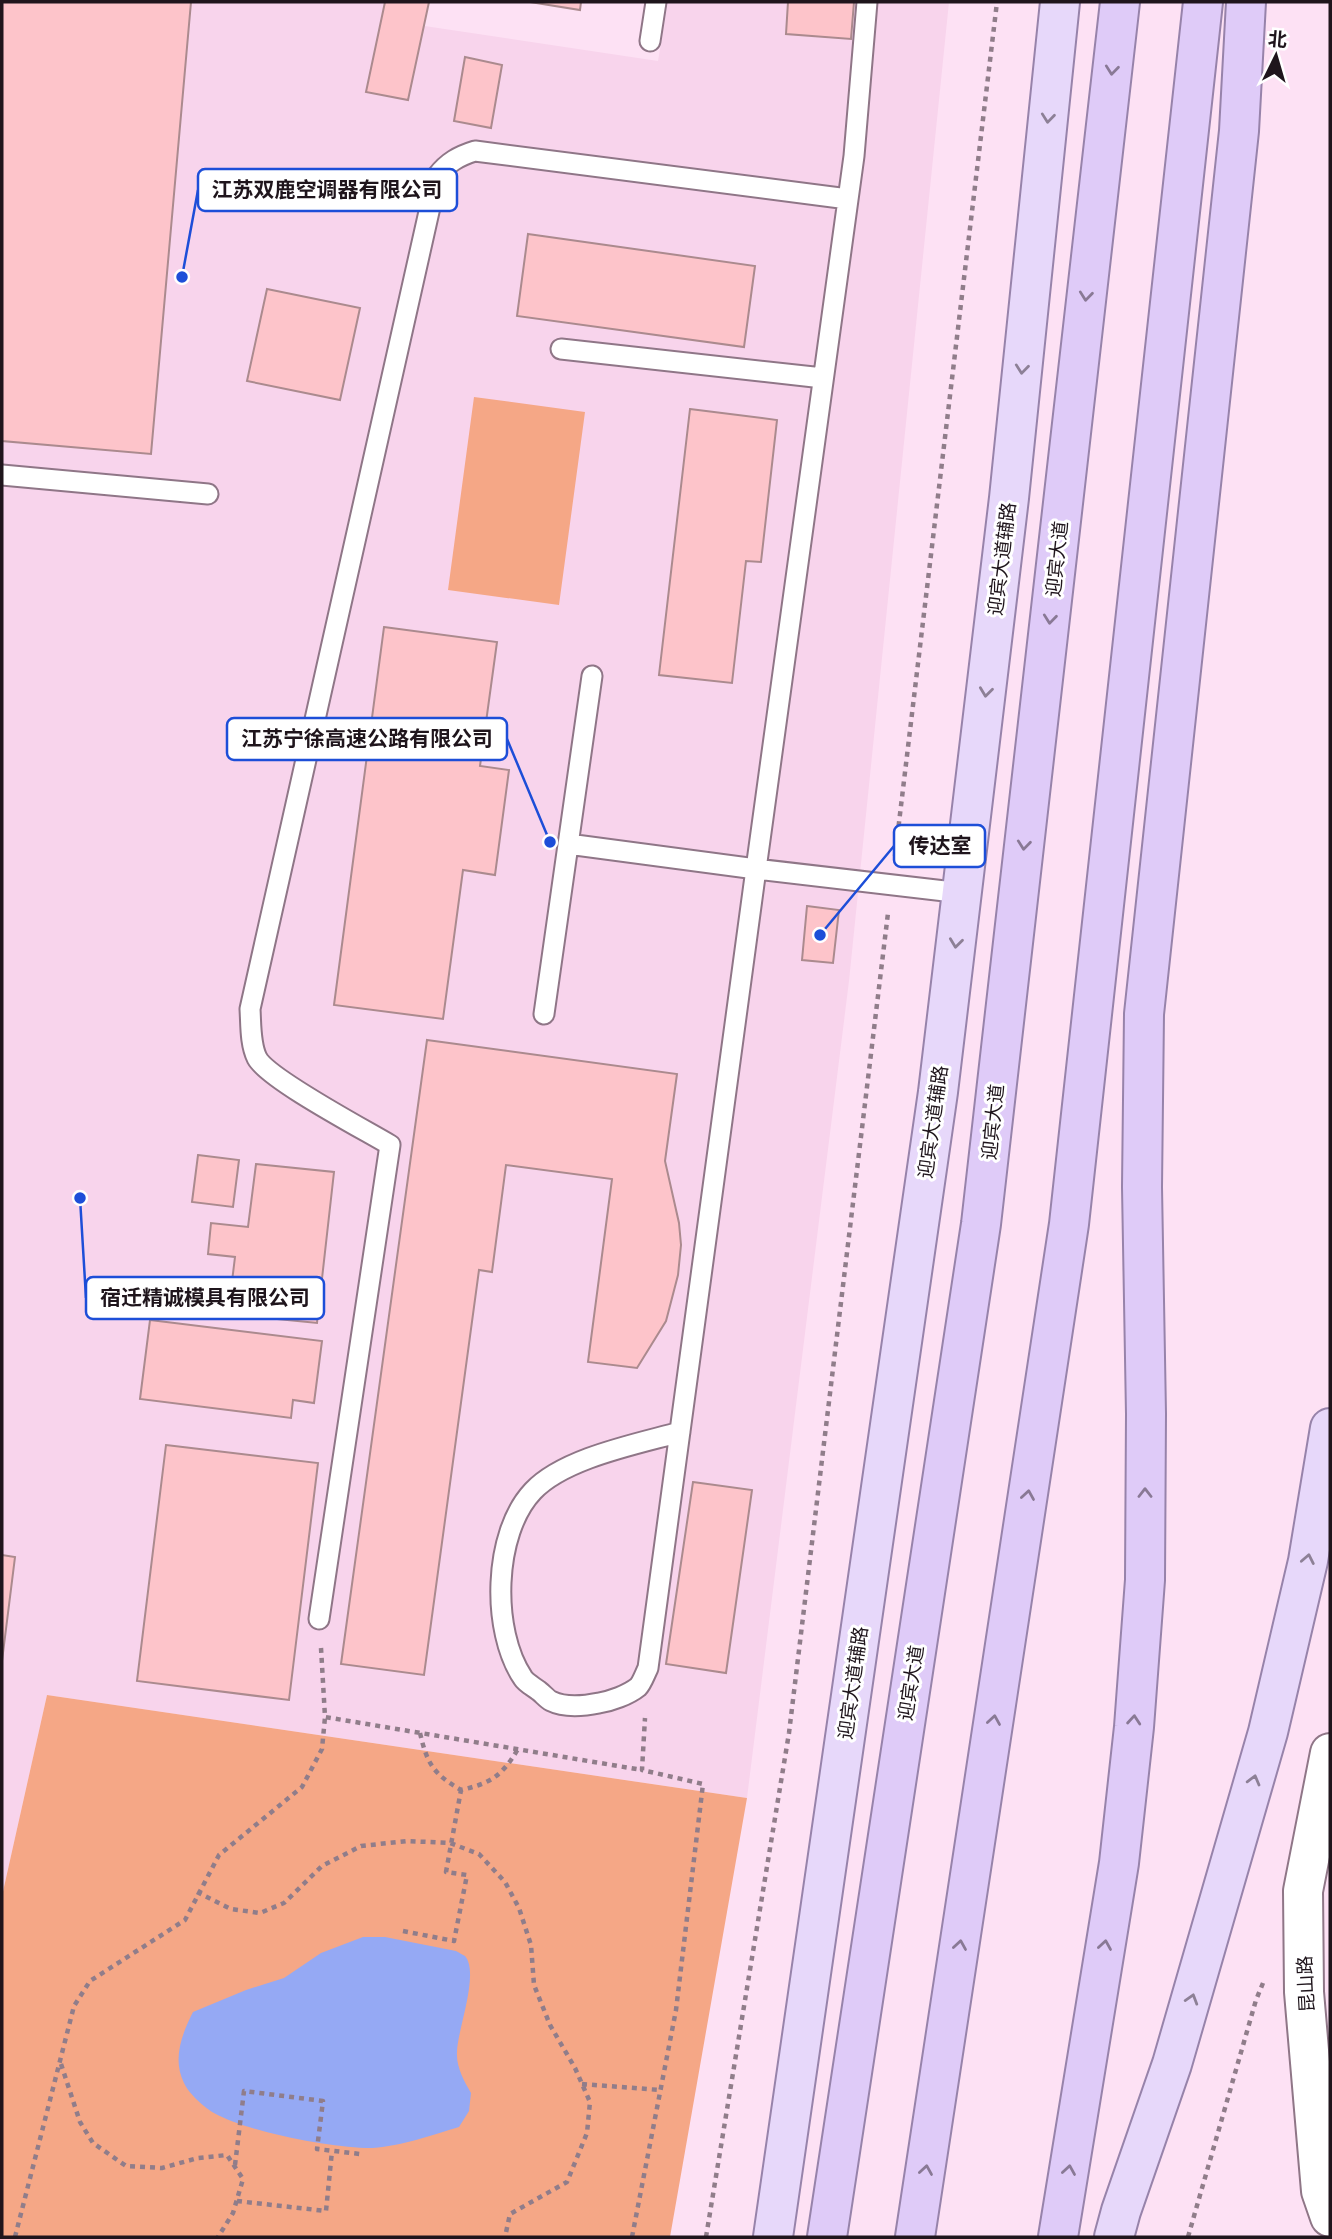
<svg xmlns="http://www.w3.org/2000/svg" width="1332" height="2239" viewBox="0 0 1332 2239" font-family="'Fira Sans Condensed','Noto Sans SC',sans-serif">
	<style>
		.built { fill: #f8d4ec }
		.green { fill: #f5a786 }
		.water { fill: #95a9f4 }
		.building { fill: #fdc4ca; stroke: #ab8a8e; stroke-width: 2 }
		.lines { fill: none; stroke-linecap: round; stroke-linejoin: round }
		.service-casing { stroke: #8f7687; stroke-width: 23 }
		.minor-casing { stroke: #8f7687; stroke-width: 42 }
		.primary-casing { stroke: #9783aa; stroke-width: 42 }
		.trunk-casing { stroke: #9783aa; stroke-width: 42 }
		.path { stroke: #907d8a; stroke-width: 4.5; stroke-dasharray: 5 5; stroke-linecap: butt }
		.service { stroke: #fff; stroke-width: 19 }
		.minor { stroke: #fff; stroke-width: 38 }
		.primary { stroke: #e7d8fa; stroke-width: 38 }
		.trunk { stroke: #dfcbf8; stroke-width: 38 }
		.oneway { stroke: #897995 }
		.oneway2 { stroke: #8d8096 }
		.labels { text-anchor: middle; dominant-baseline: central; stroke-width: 6; stroke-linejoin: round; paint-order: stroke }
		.street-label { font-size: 19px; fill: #1f151c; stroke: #fff }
		.leader { fill: none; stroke: #1d4ed8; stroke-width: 2.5 }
		.callout-dot { fill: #1d4ed8; stroke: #fff; stroke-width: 2.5 }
		.callout { fill: #fff; stroke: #1d4ed8; stroke-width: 2.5 }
		.callout-label { font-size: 21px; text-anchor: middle; font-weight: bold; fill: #1f151c }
	</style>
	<rect width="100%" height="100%" fill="#fde1f4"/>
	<path class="built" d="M2 2H423L418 25 658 61 668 2H949L849 981 747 1798 47 1695 2 1896Z"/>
	<path class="green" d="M474 397 585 412 559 605 448 590Z
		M47 1695 747 1798 670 2237H2V1896Z"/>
	<path class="water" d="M363 1937H385L456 1951C456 1951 465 1956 465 1956 480 1973 457 2031 457 2052 456 2067 464 2081 471 2093L469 2111 459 2127C433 2135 392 2149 365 2148 327 2147 248 2132 214 2113 205 2108 189 2094 184 2083 172 2059 182 2034 193 2012L246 1990 284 1978 321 1953Z"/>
	<path class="building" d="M2 2H191L151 454 2 441Z
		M385 2H429L408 100 366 92Z
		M530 2H581L580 10Z
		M788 2H854L851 39 786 34Z
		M465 57 502 65 491 128 454 121Z
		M528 234 755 266 744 347 517 316Z
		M267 289 360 308 340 400 247 381Z
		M690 409 777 420 761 562 746 561 732 683 659 675Z
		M384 627 497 642 480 766 509 770 495 875 463 870 443 1019 334 1005Z
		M807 906 839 910 833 963 802 960Z
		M427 1040 677 1074 665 1161 679 1223 681 1245 678 1275 666 1321 637 1368 588 1362 612 1179 506 1165 492 1272 479 1270 424 1675 341 1664Z
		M198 1155 239 1160 233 1207 192 1202Z
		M256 1164 334 1172 317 1323 228 1314 235 1257 208 1254 211 1223 248 1227Z
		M150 1320 322 1341 314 1403 293 1400 291 1418 140 1399Z
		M166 1445 318 1463 289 1700 137 1681Z
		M693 1482 752 1490 726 1673 666 1664Z
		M2 1555 15 1557 2 1661Z"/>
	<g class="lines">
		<g class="service-casing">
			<path id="service" d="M867 2 854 156 756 869 962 893
				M650 41 656 2
				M561 349 823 378
				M2 475 208 494
				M568 844 756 869 648 1668C645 1674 642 1683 638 1687 628 1695 611 1701 599 1703 584 1706 565 1708 551 1701 547 1699 543 1694 539 1691 534 1687 526 1683 523 1678 491 1631 493 1533 533 1491 564 1458 637 1444 680 1432
				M544 1014 592 676
				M319 1619 390 1145C365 1130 268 1079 257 1058 250 1044 251 1024 250 1009L437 176C448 162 459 156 475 151L848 199"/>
		</g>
		<g class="minor-casing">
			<path id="minor" d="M1330 1753 1303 1891 1304 1992 1321 2191 1330 2217"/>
		</g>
		<g class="primary-casing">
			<path id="primary" d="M773 2237 938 1092 1009 498 1060 2
				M1114 2237 1121 2211 1172 2064 1268 1732 1308 1561 1330 1428"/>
		</g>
		<g class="trunk-casing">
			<path id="trunk" d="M827 2237 981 1224 1120 2
				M915 2237 1069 1224 1203 2
				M1058 2237 1119 1863 1134 1727 1145 1580 1146 1414 1142 1187 1144 1014 1239 131 1246 2"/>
		</g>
		<path class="path" d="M895 856 997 2
			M321 1648 325 1717 642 1770
			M420 1733C427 1763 433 1774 461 1790 491 1783 502 1776 518 1749
			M197 1892 231 1909 260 1913 284 1903 322 1866 361 1846 407 1841 450 1843 479 1854 505 1882 519 1908 531 1945 534 1985 550 2025 575 2068 590 2102 587 2133 567 2182 510 2214 505 2237
			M403 1931 454 1941 467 1875 446 1872 461 1790
			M61 2064 80 2122 93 2143 126 2166 162 2168 198 2158 227 2155 243 2179 233 2213 218 2237
			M582 2084 660 2090
			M235 2165 244 2091 323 2101 317 2149 360 2154
			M237 2201 326 2211 332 2151
			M15 2237 74 2006 90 1981 185 1920 219 1855 302 1787 322 1749 325 1717
			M632 2237 676 2010 703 1784 642 1770 645 1718
			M706 2237 789 1733 888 913
			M1188 2237 1256 2000 1263 1983"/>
		<use href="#service" class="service"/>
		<use href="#minor" class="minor"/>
		<use href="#primary" class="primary"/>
		<use href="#trunk" class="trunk"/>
	</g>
	<defs><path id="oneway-chevron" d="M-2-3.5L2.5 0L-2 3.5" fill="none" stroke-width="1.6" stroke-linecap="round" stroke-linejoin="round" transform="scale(1.75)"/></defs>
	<g class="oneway">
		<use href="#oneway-chevron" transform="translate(1112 70) rotate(96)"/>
		<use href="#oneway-chevron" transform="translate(1086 296) rotate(96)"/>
		<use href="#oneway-chevron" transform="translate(1050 619) rotate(96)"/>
		<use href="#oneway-chevron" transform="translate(1024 845) rotate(96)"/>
		<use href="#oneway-chevron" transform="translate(1145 1493) rotate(-90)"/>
		<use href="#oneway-chevron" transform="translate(1028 1495) rotate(-81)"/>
		<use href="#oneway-chevron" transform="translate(994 1720) rotate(-81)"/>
		<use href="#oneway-chevron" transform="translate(1134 1720) rotate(-85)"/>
		<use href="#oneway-chevron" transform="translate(960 1945) rotate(-81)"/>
		<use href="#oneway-chevron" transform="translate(1105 1945) rotate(-81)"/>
		<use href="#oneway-chevron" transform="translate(926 2170) rotate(-81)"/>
		<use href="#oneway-chevron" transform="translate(1069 2170) rotate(-81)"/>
	</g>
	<g class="oneway2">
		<use href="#oneway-chevron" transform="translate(1048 118) rotate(96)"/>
		<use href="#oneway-chevron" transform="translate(1022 369) rotate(96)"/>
		<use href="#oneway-chevron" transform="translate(986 692) rotate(97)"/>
		<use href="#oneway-chevron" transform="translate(956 943) rotate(97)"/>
		<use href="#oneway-chevron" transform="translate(1308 1559) rotate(-79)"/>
		<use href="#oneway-chevron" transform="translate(1254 1780) rotate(-75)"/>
		<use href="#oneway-chevron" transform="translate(1192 1999) rotate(-73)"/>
	</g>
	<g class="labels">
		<g class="street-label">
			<text transform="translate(1002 559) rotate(-83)">迎宾大道辅路</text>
			<text transform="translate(1057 559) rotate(-84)">迎宾大道</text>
			<text transform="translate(933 1122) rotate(-82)">迎宾大道辅路</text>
			<text transform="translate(993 1122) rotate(-84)">迎宾大道</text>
			<text transform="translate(853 1683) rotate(-82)">迎宾大道辅路</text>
			<text transform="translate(911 1683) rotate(-81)">迎宾大道</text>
			<text transform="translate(1306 1984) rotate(-93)">昆山路</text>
		</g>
	</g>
	<path class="leader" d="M182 277L198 190M550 842L507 739M820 935L894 846M80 1198L86 1298"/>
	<g class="callout-dot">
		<circle cx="182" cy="277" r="7"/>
		<circle cx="550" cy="842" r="7"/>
		<circle cx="820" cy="935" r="7"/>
		<circle cx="80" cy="1198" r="7"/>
	</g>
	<g class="callout">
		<rect x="198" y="169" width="259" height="42" rx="7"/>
		<rect x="227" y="718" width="280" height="42" rx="7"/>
		<rect x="894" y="825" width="91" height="42" rx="7"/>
		<rect x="86" y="1277" width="238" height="42" rx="7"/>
	</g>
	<g class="callout-label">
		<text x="327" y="197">江苏双鹿空调器有限公司</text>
		<text x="367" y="746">江苏宁徐高速公路有限公司</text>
		<text x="940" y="853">传达室</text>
		<text x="205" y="1305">宿迁精诚模具有限公司</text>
	</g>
	<rect width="1332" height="2239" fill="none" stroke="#1f151c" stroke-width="7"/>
	<g transform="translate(1276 56) rotate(5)" stroke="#ffffff" stroke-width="5" paint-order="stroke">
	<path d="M0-5L12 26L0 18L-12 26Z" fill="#1f151c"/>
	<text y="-10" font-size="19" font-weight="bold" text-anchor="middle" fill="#1f151c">北</text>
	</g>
</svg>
